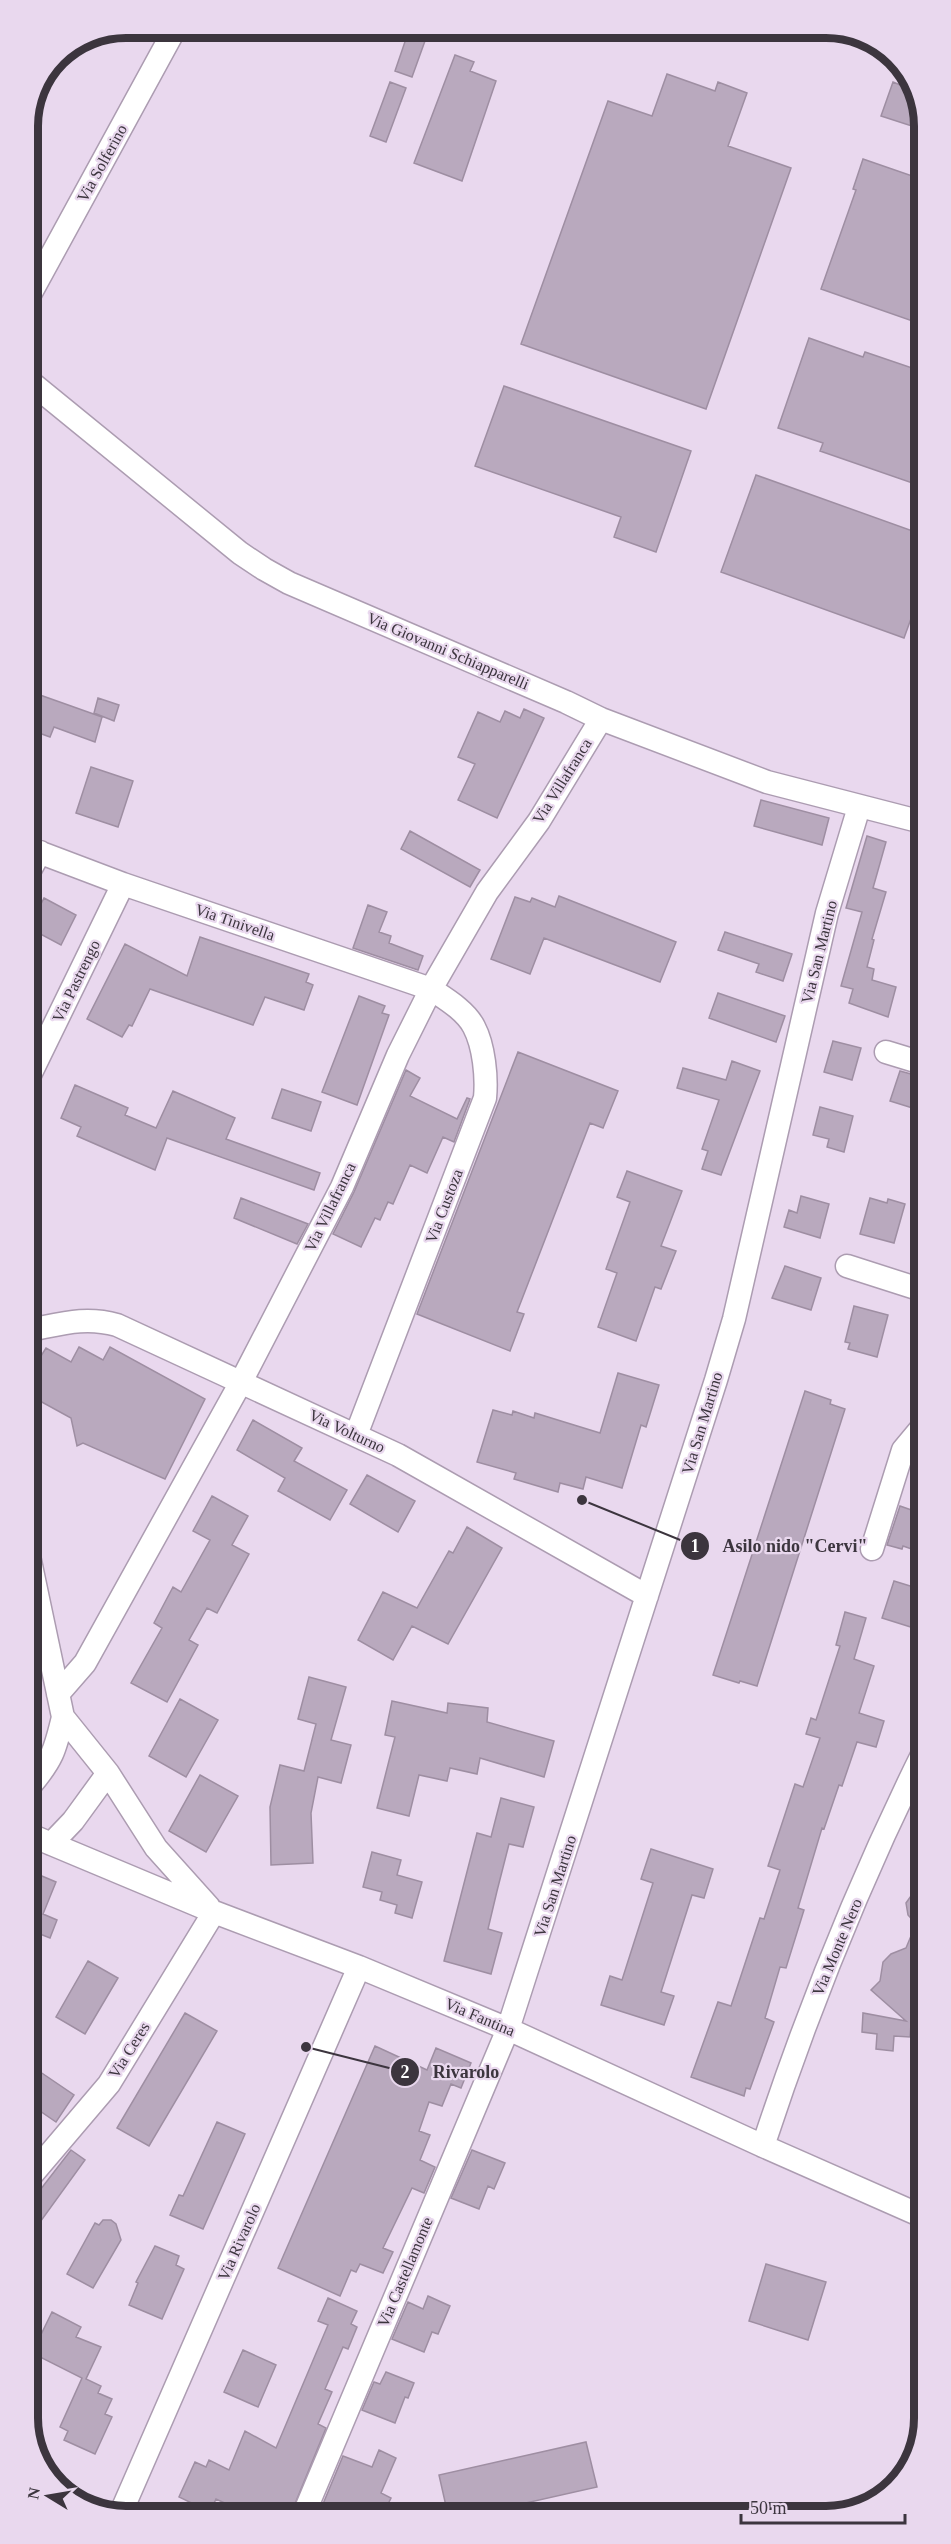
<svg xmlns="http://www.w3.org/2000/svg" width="951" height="2544" viewBox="0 0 951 2544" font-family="Georgia,serif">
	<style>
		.building { fill: #b9a9be; stroke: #9e8ea2; stroke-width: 1.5 }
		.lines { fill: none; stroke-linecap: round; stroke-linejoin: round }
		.minor-casing { stroke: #ac9cb1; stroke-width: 25 }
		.minor { stroke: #fff; stroke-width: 22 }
		.labels { text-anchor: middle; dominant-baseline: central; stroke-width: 4.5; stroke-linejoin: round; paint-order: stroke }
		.street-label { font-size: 16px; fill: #3c353e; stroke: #e9d8ee }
		.rim { fill: none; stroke: #3c353e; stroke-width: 8 }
		.leader { fill: none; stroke: #3c353e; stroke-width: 2 }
		.callout-dot { fill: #3c353e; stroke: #e9d8ee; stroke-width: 2 }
		.mark-label { font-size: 18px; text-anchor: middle; font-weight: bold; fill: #fff }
		.callout-label { font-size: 18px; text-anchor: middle; font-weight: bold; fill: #3c353e; stroke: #e9d8ee; stroke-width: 4.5; stroke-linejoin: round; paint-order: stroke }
	</style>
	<rect width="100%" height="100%" fill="#e9d8ee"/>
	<path class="building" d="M410 27H430L412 77 395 71Z
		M455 55 474 62 470 71 496 81 462 181 414 163Z
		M667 74 715 91 718 82 747 93 728 146 791 168 706 409 521 344 608 101 652 116Z
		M390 82 406 88 386 142 370 136Z
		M893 82 915 91 921 99V129L881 116Z
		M863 159 921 179V324L821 289 856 190 853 189Z
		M809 338 863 357 865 352 921 371V486L820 451 823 443 778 428Z
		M504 386 691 451 656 552 614 537 621 517 475 466Z
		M756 475 921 534V591L904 638 721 572Z
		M40 695 102 717 95 742 54 727 50 737 28 729Z
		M98 698 119 705 114 721 94 713Z
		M524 709 544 718 497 818 458 800 475 764 458 757 478 712 500 722 505 711 520 718Z
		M91 767 133 781 118 827 76 813Z
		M761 800 829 818 822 845 754 826Z
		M410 831 480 870 470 887 401 849Z
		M867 836 886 842 873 888 886 892 872 939 874 940 867 967 874 969 872 980 896 987 888 1017 849 1003 853 989 841 986 862 912 846 908Z
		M559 896 676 942 660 982 544 938 530 974 491 959 515 897 530 902 532 898 555 907Z
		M44 898 76 915 61 945 29 928Z
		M368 905 387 912 379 932 391 936 389 943 423 956 418 970 353 948Z
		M725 932 792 954 783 981 756 972 759 964 718 950Z
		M200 937 309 974 306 982 313 985 304 1010 265 997 253 1025 150 989 132 1026 129 1025 122 1037 87 1019 125 944 187 976Z
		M718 993 785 1016 776 1042 709 1018Z
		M359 996 385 1006 382 1013 389 1015 357 1105 322 1092Z
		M833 1041 861 1048 852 1080 824 1072Z
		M518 1052 618 1091 603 1128 590 1123 517 1312 524 1314 510 1351 417 1314Z
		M732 1061 760 1071 721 1175 702 1169 708 1151 702 1149 719 1100 677 1088 683 1068 726 1080Z
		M406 1070 420 1078 410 1096 457 1119 467 1098 470 1099 454 1142 443 1137 427 1173 410 1165 393 1204 388 1202 380 1220 375 1218 361 1247 333 1234 354 1192Z
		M900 1071 922 1077V1100L919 1110 890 1101Z
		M75 1085 128 1108 125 1115 156 1128 173 1091 235 1118 226 1139 320 1173 314 1190 167 1138 155 1170 125 1157 77 1136 81 1127 61 1118Z
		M282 1089 321 1102 311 1131 272 1118Z
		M820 1107 853 1116 844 1152 827 1147 829 1139 813 1135Z
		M627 1171 682 1191 661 1246 676 1251 661 1289 655 1287 636 1341 598 1327 617 1273 606 1269 630 1202 617 1197Z
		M801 1196 829 1204 820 1238 784 1227 789 1210 797 1213Z
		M241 1198 308 1224 297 1244 234 1218Z
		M870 1198 887 1203 888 1199 905 1204 894 1243 860 1234Z
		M785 1266 821 1278 811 1310 772 1298Z
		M854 1306 888 1315 877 1357 848 1349 850 1343 845 1342Z
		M79 1347 103 1360 110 1347 205 1399 165 1479 83 1443 77 1446 71 1418 29 1395V1369L37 1354 41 1356 46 1348 71 1362Z
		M618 1373 659 1385 646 1427 641 1425 622 1488 586 1477 583 1489 560 1483 558 1492 514 1479 516 1473 477 1462 493 1410 512 1415 513 1411 534 1418 535 1413 600 1433Z
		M805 1391 831 1400 830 1404 845 1409 757 1686 740 1681 739 1683 713 1675Z
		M253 1420 302 1448 294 1461 347 1490 330 1520 278 1491 285 1478 237 1450Z
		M367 1475 415 1501 398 1532 350 1504Z
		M212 1496 248 1516 232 1545 249 1554 217 1613 207 1608 189 1640 198 1645 167 1702 131 1683 162 1628 154 1623 173 1587 181 1592 210 1540 193 1531Z
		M900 1506 923 1514V1553L903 1546 902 1549 887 1545Z
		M467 1527 502 1548 448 1644 412 1626 393 1660 358 1640 383 1592 417 1608 449 1551 453 1553Z
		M894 1581 920 1589 915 1606 923 1608 917 1629 882 1618Z
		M845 1612 866 1618 854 1659 874 1666 859 1713 884 1721 876 1747 857 1742 842 1786 839 1785 824 1829 822 1828 798 1908 804 1910 786 1968 780 1967 765 2018 774 2022 750 2089 746 2088 744 2096 691 2077 718 2002 731 2006 760 1918 764 1919 780 1870 768 1866 795 1784 803 1787 820 1738 806 1734 811 1718 816 1720 840 1646 836 1645Z
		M309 1677 346 1687 331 1740 351 1745 341 1783 318 1777 311 1813 313 1863 271 1865 270 1807 280 1765 304 1771 316 1724 298 1719Z
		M180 1699 218 1720 186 1777 149 1756Z
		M392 1701 447 1713 448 1703 488 1708 487 1722 554 1741 544 1777 480 1758 477 1774 450 1768 447 1781 419 1775 409 1816 377 1808 395 1737 385 1735Z
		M200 1775 238 1796 206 1852 169 1831Z
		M501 1798 534 1807 523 1847 509 1844 497 1891 488 1929 502 1933 491 1974 444 1961 477 1833 491 1837Z
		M651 1849 713 1869 704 1898 692 1895 661 1992 674 1996 664 2025 601 2005 610 1976 622 1980 653 1883 641 1879Z
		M372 1852 401 1860 397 1875 422 1882 412 1918 395 1913 397 1905 380 1900 382 1892 363 1887Z
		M30 1871 56 1882 43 1914 57 1920 50 1938 35 1932 30 1943Z
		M923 1879V1985L913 1997 910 2037 894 2036 893 2051 876 2049 877 2034 862 2032 863 2013 906 2021 871 1990 880 1981 883 1962 891 1954 906 1948 916 1924 908 1915 906 1903Z
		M88 1961 118 1978 85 2034 56 2017Z
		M185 2013 217 2031 149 2146 117 2128Z
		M375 2046 427 2070 436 2048 471 2063 461 2088 451 2084 442 2106 429 2102 419 2131 430 2135 420 2160 435 2167 424 2193 412 2188 383 2248 393 2252 383 2273 360 2264 356 2272 351 2270 340 2296 278 2268Z
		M30 2065 74 2095 56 2122 30 2104Z
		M217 2122 245 2134 203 2229 170 2215 179 2195 183 2196Z
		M71 2150 85 2160 30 2236V2203Z
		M472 2150 505 2163 494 2189 488 2186 479 2209 451 2198Z
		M103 2220H111L116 2224 121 2240 93 2288 67 2274 95 2223 99 2225Z
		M155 2246 179 2256 176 2265 184 2269 162 2319 129 2305 138 2283 136 2282Z
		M766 2264 826 2282 808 2340 749 2321Z
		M428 2296 450 2306 438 2334 432 2332 424 2352 392 2339 408 2302 423 2309Z
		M328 2298 357 2311 351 2324 357 2327 348 2349 343 2347 325 2389 332 2392 318 2424 326 2428 290 2516H253L216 2499 210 2512 179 2497 195 2462 206 2467 209 2460 229 2470 245 2431 276 2448 328 2325 318 2321Z
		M52 2312 81 2327 76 2337 101 2347 86 2379 101 2386 98 2393 112 2399 105 2414 112 2417 95 2454 64 2440 68 2431 60 2427 82 2378 32 2353Z
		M243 2350 276 2365 258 2407 224 2392Z
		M386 2372 414 2383 408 2398 405 2397 395 2423 362 2410 374 2382 380 2384Z
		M586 2442 597 2487 472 2515H448L439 2475Z
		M379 2450 396 2458 381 2493 391 2498 382 2516H318L343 2456 372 2467Z"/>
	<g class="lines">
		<g class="minor-casing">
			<path id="minor" d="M27 300 176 27
				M28 380 240 553 264 569 289 583 566 702 601 719 767 782 922 822
				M28 848 123 884 431 989C446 999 466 1011 474 1027 484 1046 487 1077 485 1098L356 1435
				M28 874 40 852
				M886 1052 922 1063
				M29 1077 123 884
				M847 1266 922 1290
				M29 1330C61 1324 85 1316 117 1325L398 1455 647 1596
				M872 1549 903 1450 923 1426
				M29 1556 63 1717C55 1751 52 1760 30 1786
				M58 1694 85 1663 241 1382 342 1187 398 1055 431 989 487 892 539 821 601 719
				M63 1717 108 1773 156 1848 209 1907
				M30 1835 214 1912 359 1967 508 2029 763 2146 924 2217
				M51 1844 73 1821 108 1773
				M763 2146C807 2012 860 1880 923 1753
				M30 2177 109 2084 214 1912
				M303 2516 508 2029 518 1998 716 1380 734 1319 827 913 859 807
				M119 2517 359 1967"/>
		</g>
		<use href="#minor" class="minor"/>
	</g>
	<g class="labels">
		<g class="street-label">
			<text transform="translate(102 163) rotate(-61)">Via Solferino</text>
			<text transform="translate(448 651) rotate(23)">Via Giovanni Schiapparelli</text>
			<text transform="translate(562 781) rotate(-58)">Via Villafranca</text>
			<text transform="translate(235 922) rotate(19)">Via Tinivella</text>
			<text transform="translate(819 952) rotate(-76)">Via San Martino</text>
			<text transform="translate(76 981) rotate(-64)">Via Pastrengo</text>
			<text transform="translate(444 1206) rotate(-69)">Via Custoza</text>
			<text transform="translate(330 1207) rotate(-64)">Via Villafranca</text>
			<text transform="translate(702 1423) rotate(-73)">Via San Martino</text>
			<text transform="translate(347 1431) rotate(25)">Via Volturno</text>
			<text transform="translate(555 1886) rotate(-72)">Via San Martino</text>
			<text transform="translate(837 1947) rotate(-67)">Via Monte Nero</text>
			<text transform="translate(480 2017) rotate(23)">Via Fantina</text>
			<text transform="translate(129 2050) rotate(-58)">Via Ceres</text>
			<text transform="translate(239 2242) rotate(-66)">Via Rivarolo</text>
			<text transform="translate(405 2272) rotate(-67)">Via Castellamonte</text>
		</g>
	</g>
	<path d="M0 0H951V2544H0ZM126 38H826A88 88 0 0 1 914 126V2418A88 88 0 0 1 826 2506H126A88 88 0 0 1 38 2418V126A88 88 0 0 1 126 38Z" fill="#e9d8ee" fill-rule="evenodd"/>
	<path class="rim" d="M126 38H826A88 88 0 0 1 914 126V2418A88 88 0 0 1 826 2506H126A88 88 0 0 1 38 2418V126A88 88 0 0 1 126 38Z"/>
	<path class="leader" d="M582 1500L695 1546M306 2047L405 2072"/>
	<g class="callout-dot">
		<circle cx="582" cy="1500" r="6"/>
		<circle cx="306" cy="2047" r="6"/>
		<circle cx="695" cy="1546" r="15"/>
		<circle cx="405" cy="2072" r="15"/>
	</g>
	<g class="mark-label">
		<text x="695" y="1552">1</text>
		<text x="405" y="2078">2</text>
	</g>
	<g class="callout-label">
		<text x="795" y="1552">Asilo nido "Cervi"</text>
		<text x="466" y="2078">Rivarolo</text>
	</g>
	<g transform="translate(48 2496) rotate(281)" stroke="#e9d8ee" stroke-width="4.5" paint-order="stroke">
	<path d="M0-4.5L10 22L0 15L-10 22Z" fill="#3c353e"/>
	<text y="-9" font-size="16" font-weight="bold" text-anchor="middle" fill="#3c353e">N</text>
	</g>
	<path d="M741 2514v9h164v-9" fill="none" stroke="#3c353e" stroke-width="3"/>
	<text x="750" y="2514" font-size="18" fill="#3c353e" stroke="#e9d8ee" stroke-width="4.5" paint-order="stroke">50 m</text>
</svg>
